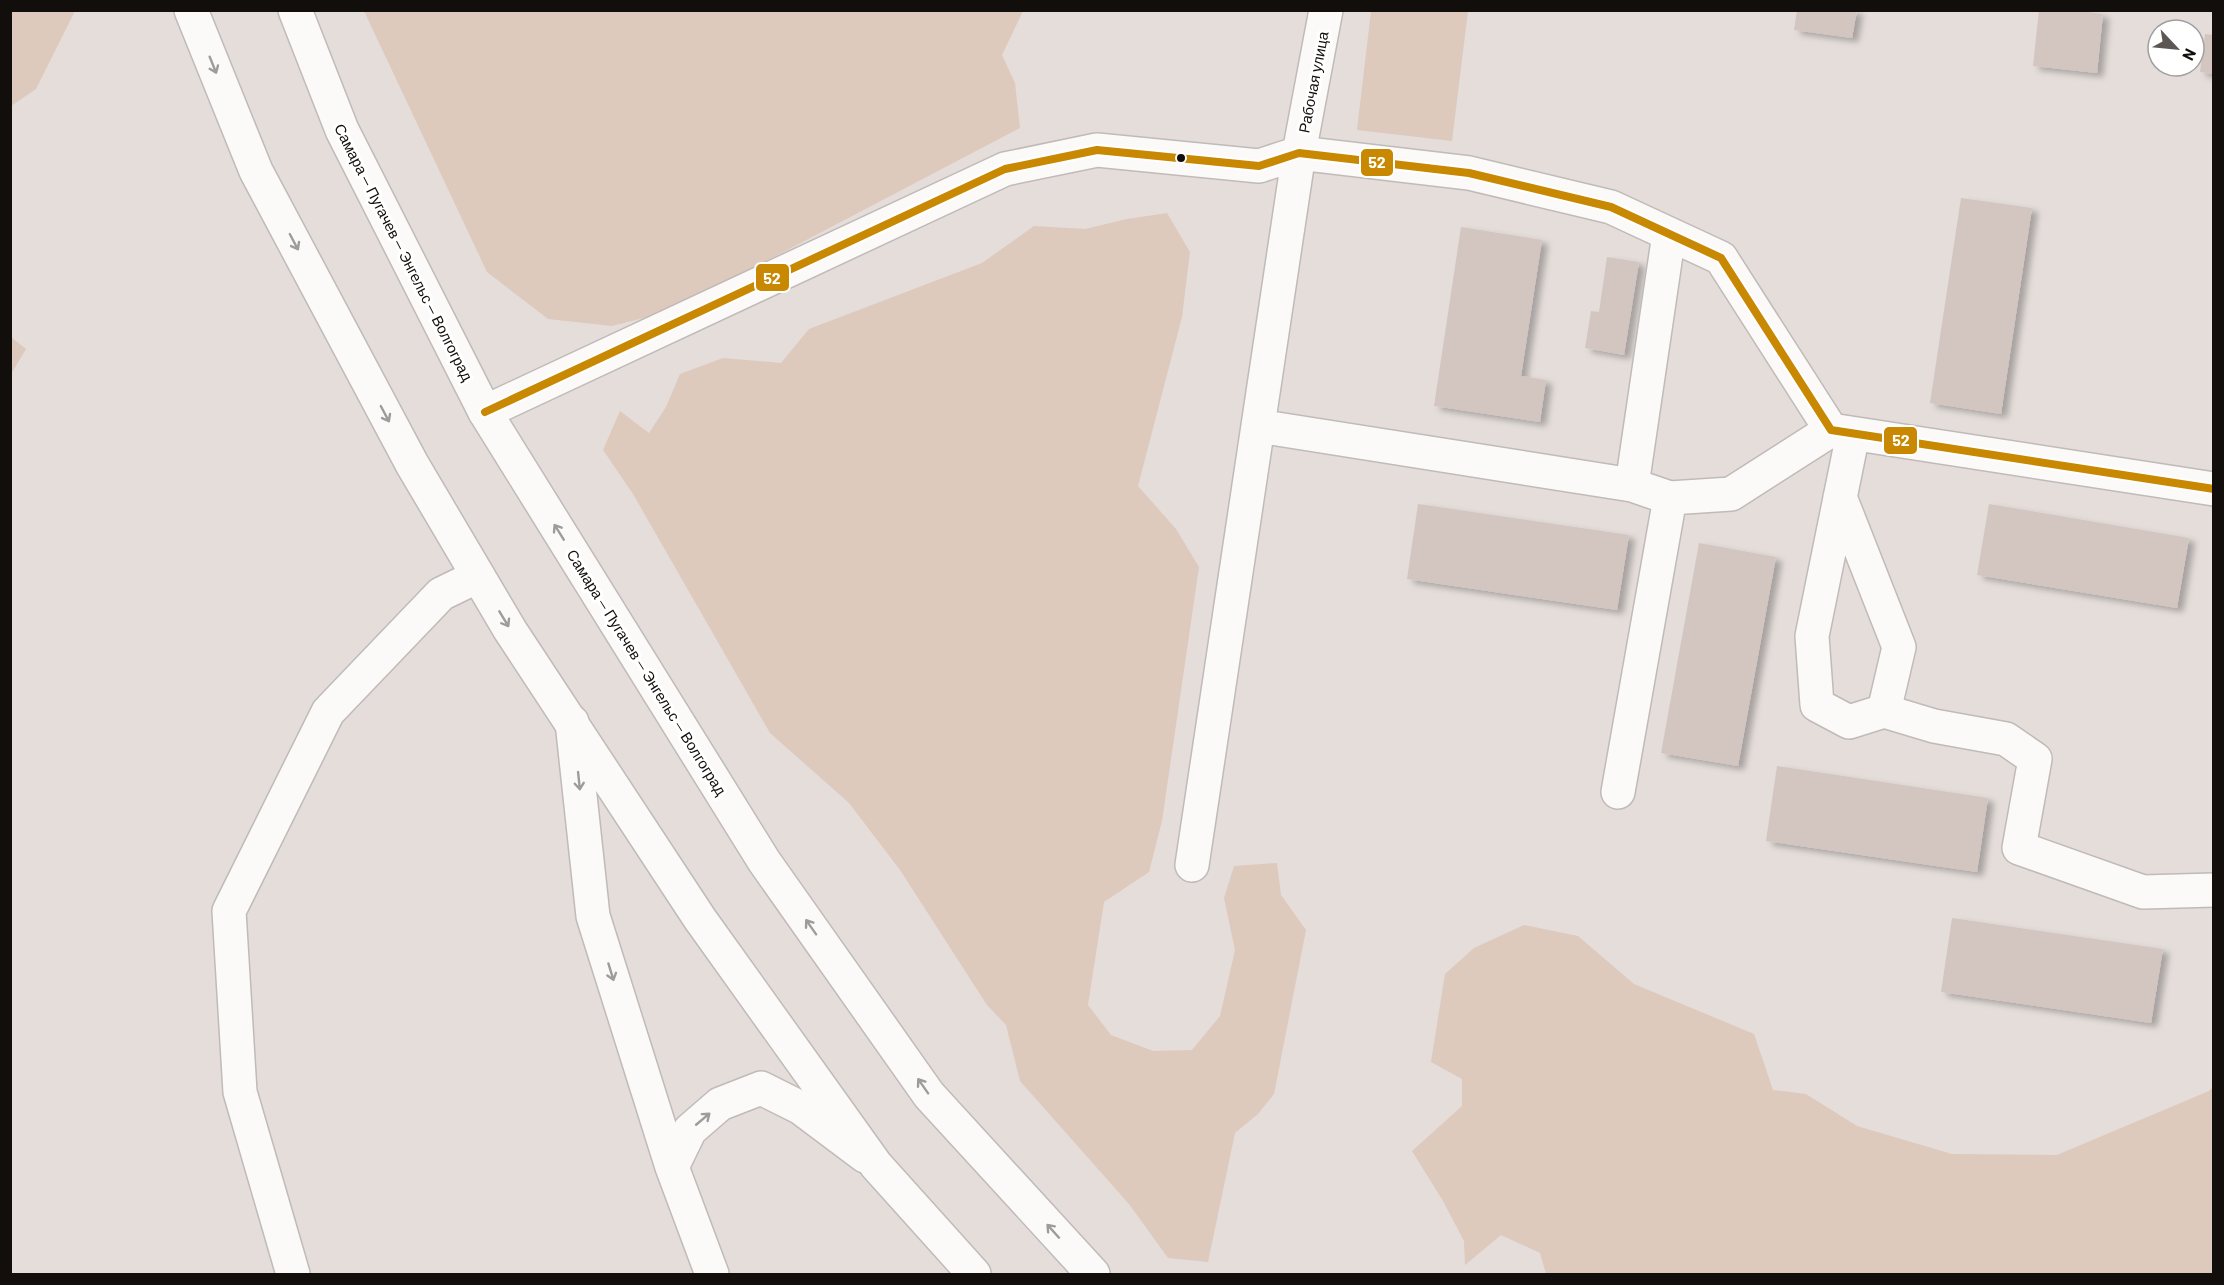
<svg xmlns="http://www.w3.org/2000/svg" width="2224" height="1285" viewBox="0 0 2224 1285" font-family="Barlow,sans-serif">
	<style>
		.green { fill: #dec9bd }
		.building { fill: #d3c6c0; filter: url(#shadow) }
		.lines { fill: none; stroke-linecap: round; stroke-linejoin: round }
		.minor-casing { stroke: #c0bab8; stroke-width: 36 }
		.major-casing { stroke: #c0bab8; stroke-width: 36 }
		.minor { stroke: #fbfaf9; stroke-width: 33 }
		.major { stroke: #fbfaf9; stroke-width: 33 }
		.bus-1-casing { stroke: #fff; stroke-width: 12 }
		.bus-1 { stroke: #c98802; stroke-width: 8 }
		.oneway { stroke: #9e9c9a }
		.bus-dot { fill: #120e0c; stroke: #fff; stroke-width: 2 }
		.labels { text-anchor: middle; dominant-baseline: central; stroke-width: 6; stroke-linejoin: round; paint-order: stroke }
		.street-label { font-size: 15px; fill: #120e0c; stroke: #fff }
		.line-badge { stroke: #fff; stroke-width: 2 }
		.badge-label { font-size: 16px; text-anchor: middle; font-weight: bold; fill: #fff }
	</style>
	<defs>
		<filter id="shadow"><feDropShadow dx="6" dy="4" stdDeviation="3" flood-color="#0004"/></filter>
	</defs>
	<rect width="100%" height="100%" fill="#e4ddda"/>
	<path class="green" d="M11 10 75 11 36 89 11 106Z
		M364 11H1023L1002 55 1015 83 1020 128 671 311 612 326 548 319 487 272Z
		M1371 11H1468L1452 141 1357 130Z
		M1167 213 1190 252 1182 317 1138 486 1176 529 1199 567 1162 821 1149 872 1104 902 1088 1005 1111 1035 1153 1051 1192 1050 1220 1016 1235 950 1224 898 1234 866 1277 863 1281 895 1306 930 1274 1094 1258 1114 1235 1133 1208 1262 1168 1258 1129 1204 1020 1081 1006 1025 987 1005 900 870 849 803 770 733 633 494 603 450 620 411 649 433 666 407 680 374 723 358 781 363 809 329 982 263 1034 226 1085 229 1127 219Z
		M11 337 26 349 11 374Z
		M1524 925 1578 936 1634 984 1754 1034 1773 1090 1806 1094 1857 1126 1952 1154 2057 1155 2209 1091 2213 1087V1274H1546L1540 1253 1501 1235 1465 1265 1464 1241 1443 1201 1412 1151 1462 1106V1079L1431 1062 1445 974 1474 948Z"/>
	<path class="building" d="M1797 10H1857L1852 38 1794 30Z
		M2039 10H2072L2103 14 2097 73 2033 66Z
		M2205 34 2214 35V74L2200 72Z
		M1961 198 2032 208 2001 414 1930 403Z
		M1461 227 1542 240 1521 376 1546 380 1540 422 1434 406Z
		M1607 257 1639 262 1624 355 1585 348 1591 311 1599 312Z
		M1418 504 1629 535 1617 610 1407 579Z
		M1989 504 2189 538 2177 608 1977 575Z
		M1699 543 1776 557 1738 766 1661 753Z
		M1777 766 1988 798 1977 872 1766 841Z
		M1952 918 2163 949 2151 1023 1941 992Z"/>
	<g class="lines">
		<g class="minor-casing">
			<path id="minor" d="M485 412 1005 169 1097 150 1259 166 1299 153 1469 173 1611 207 1721 258 1831 430 2214 489
				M1258 426 1632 485 1670 498 1618 792
				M1632 485 1669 234
				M1840 497 1899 647 1884 711 1849 722 1817 705 1812 636 1853 434
				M1670 498 1731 494 1831 430
				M1884 711 1934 726 2006 739 2035 759 2019 848 2143 892 2214 890
				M572 722 593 916 672 1167 712 1274
				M1192 865 1299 153 1326 10
				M672 1167 690 1130 720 1104 761 1088 801 1108 865 1156
				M293 1274 240 1092 229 911 328 712 441 594 478 576"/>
		</g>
		<g class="major-casing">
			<path id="major" d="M191 10 256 171 412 464 510 630 700 919 876 1165 974 1274
				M295 10 342 130 485 412 764 861 929 1095 1093 1274"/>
		</g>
		<use href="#minor" class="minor"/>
		<use href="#major" class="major"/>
		<g class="bus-1-casing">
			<path id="bus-1" d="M485 412 1005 169 1097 150 1259 166 1299 153 1469 173 1611 207 1721 258 1831 430 2214 489"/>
		</g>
		<use href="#bus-1" class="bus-1"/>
	</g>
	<defs><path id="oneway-shaft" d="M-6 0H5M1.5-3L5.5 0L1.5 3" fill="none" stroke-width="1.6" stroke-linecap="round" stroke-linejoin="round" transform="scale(1.5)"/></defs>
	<g class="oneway">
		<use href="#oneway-shaft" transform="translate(213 65) rotate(68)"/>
		<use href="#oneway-shaft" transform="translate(294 242) rotate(62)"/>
		<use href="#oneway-shaft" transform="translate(385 414) rotate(62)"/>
		<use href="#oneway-shaft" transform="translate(559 532) rotate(-122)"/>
		<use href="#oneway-shaft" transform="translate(504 619) rotate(59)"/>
		<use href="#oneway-shaft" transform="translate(579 781) rotate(84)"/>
		<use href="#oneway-shaft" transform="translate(811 927) rotate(-125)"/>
		<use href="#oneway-shaft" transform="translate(611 972) rotate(73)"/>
		<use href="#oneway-shaft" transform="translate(923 1086) rotate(-125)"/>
		<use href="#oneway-shaft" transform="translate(703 1119) rotate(-40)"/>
		<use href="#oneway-shaft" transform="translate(1053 1231) rotate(-132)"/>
	</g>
	<circle class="bus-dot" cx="1181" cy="158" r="5"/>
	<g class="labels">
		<g class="street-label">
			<text transform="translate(1313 82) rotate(-79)">Рабочая улица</text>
			<text transform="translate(404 252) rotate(63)">Самара — Пугачев — Энгельс — Волгоград</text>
			<text transform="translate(647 672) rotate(58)">Самара — Пугачев — Энгельс — Волгоград</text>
		</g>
	</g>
	<g class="line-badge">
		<rect x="1360" y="148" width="34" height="29" rx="6" fill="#c98802"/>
		<rect x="755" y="263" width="35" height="29" rx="6" fill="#c98802"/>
		<rect x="1883" y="426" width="35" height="29" rx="6" fill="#c98802"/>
	</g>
	<g class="badge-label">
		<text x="1377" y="168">52</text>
		<text x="772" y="284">52</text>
		<text x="1901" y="446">52</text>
	</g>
	<rect width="2224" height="1285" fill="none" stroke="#120e0c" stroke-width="24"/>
	<g transform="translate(2176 48) rotate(116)"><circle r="28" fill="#ffffff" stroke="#a09f9e" stroke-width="1.5"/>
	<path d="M0-4.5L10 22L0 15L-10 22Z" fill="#5c5654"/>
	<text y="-9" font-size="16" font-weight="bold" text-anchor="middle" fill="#120e0c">N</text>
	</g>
</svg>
